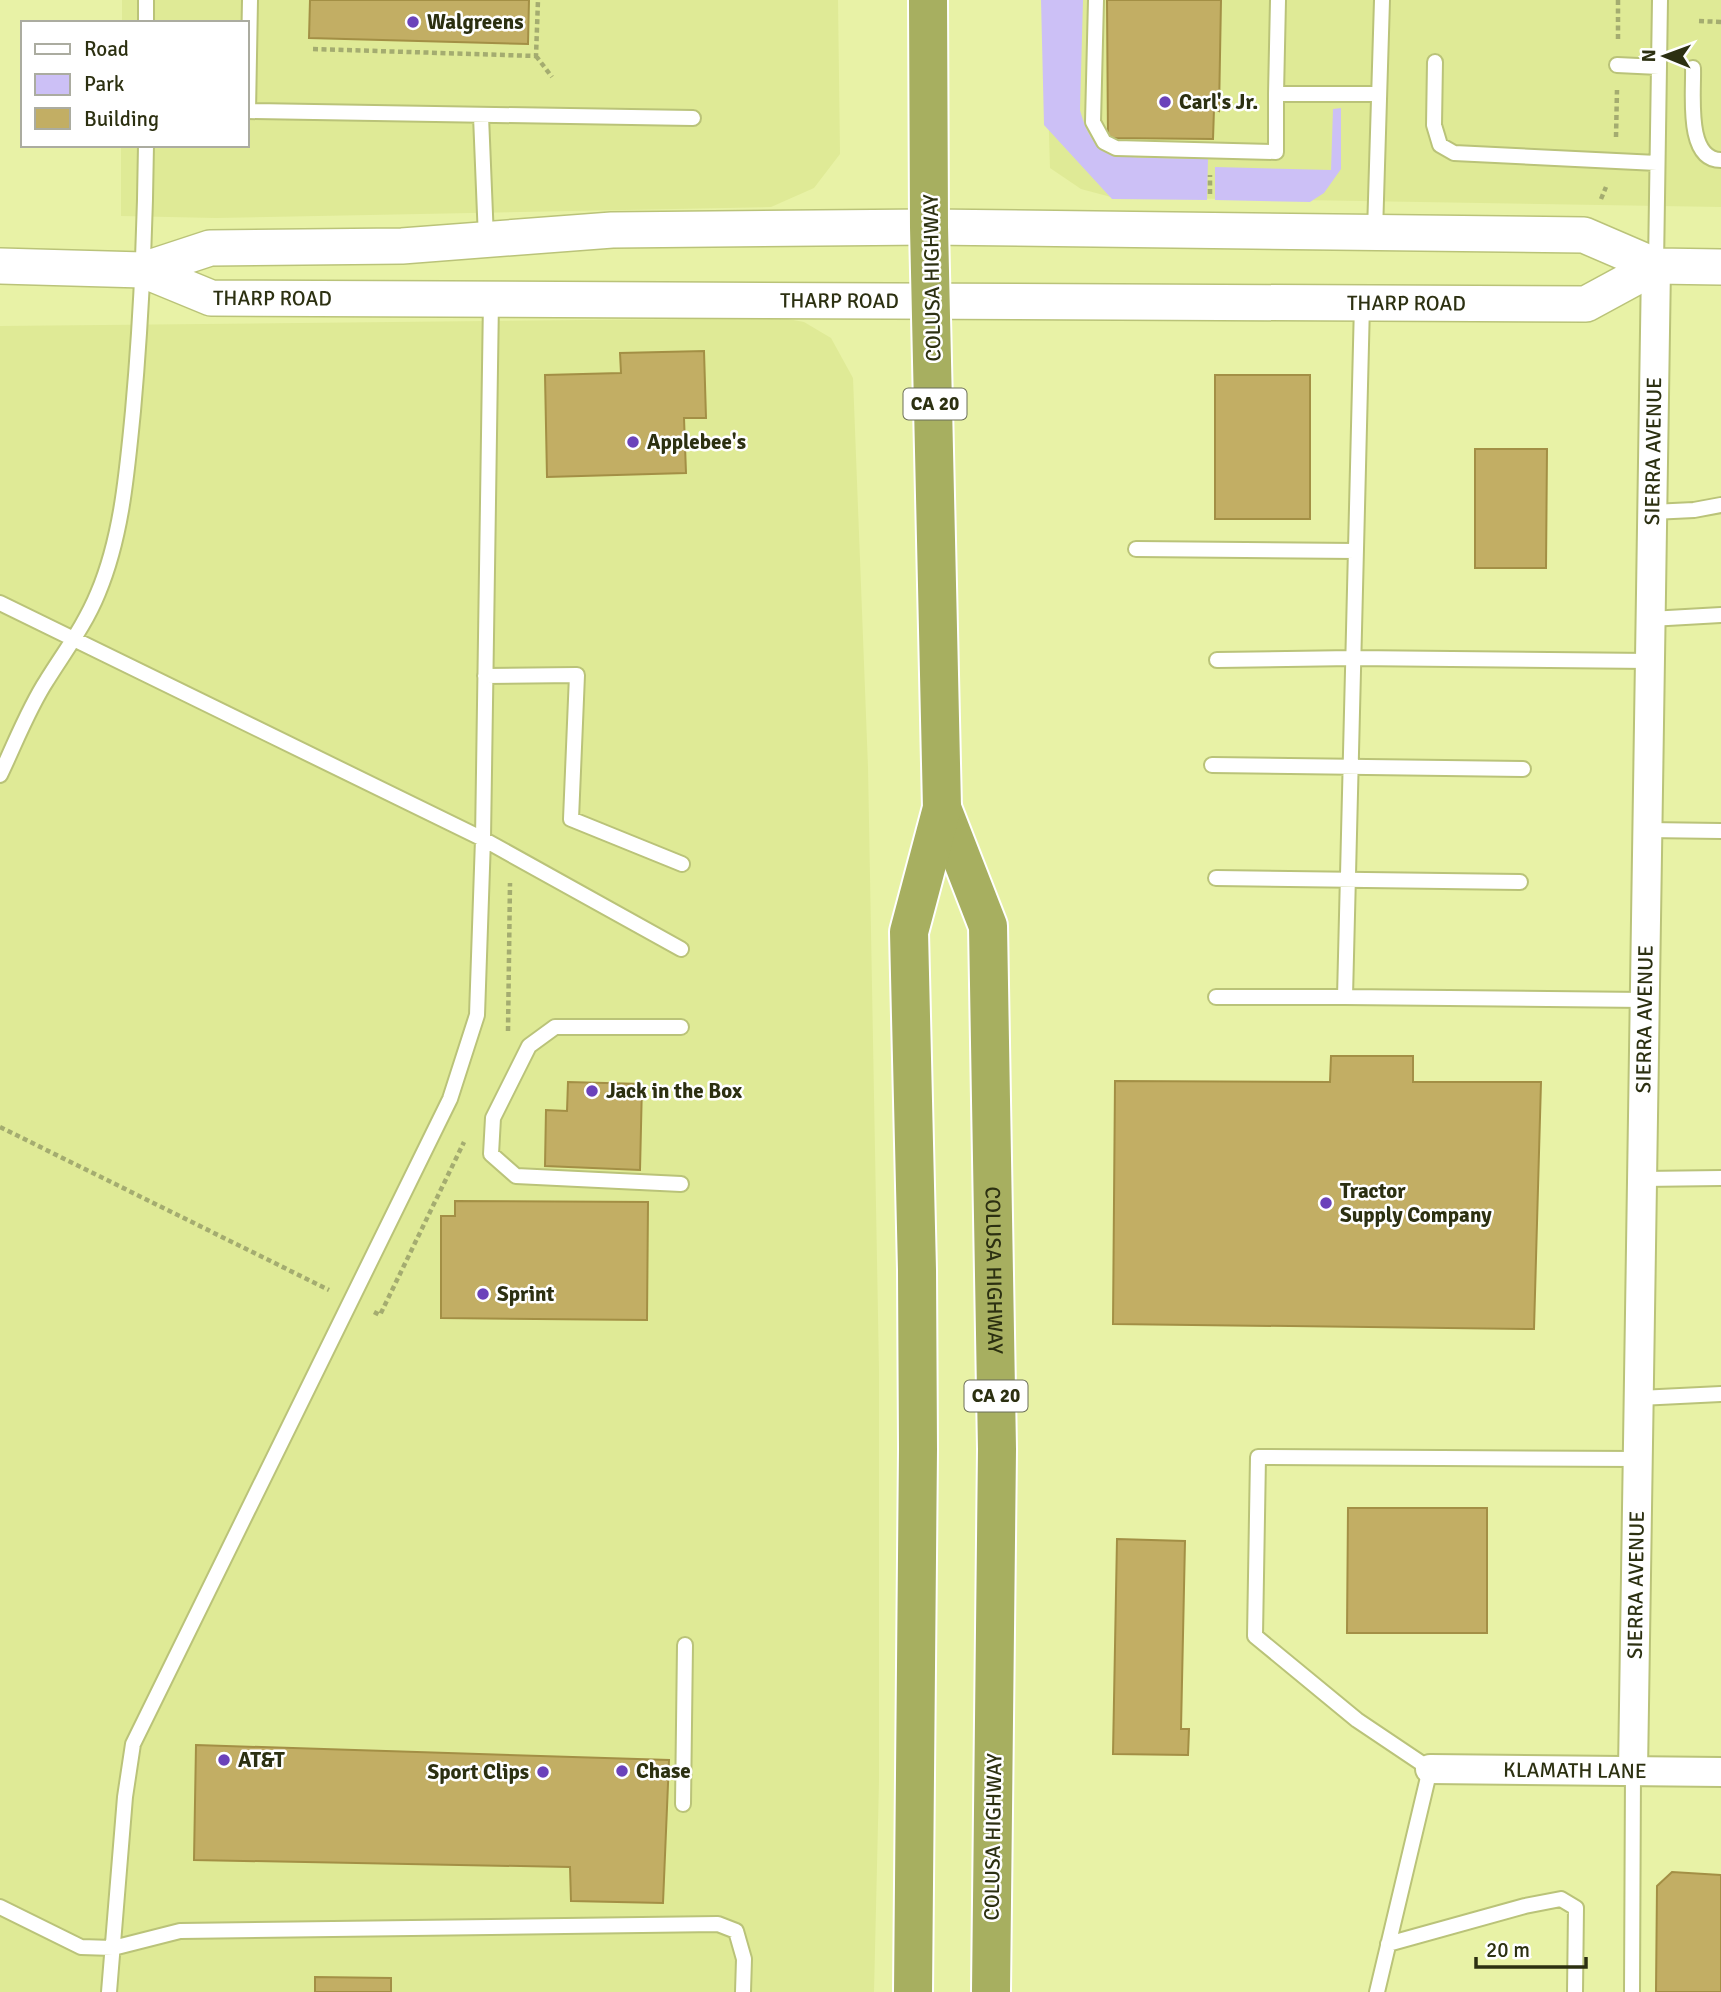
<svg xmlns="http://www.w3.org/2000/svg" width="1721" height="1992" viewBox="0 0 1721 1992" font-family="Signika,sans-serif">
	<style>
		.built { fill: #dfea96 }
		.green { fill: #ccc0f6 }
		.building { fill: #c2ae64; stroke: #a38f45; stroke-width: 2 }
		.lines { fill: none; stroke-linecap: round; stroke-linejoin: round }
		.service-casing { stroke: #bac379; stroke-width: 18 }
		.minor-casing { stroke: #bac379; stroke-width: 32 }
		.tertiary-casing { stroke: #bac379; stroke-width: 38 }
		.trunk-casing { stroke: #fff; stroke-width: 42 }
		.path { stroke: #a4ac70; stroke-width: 4.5; stroke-dasharray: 5 3.5; stroke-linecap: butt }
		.service { stroke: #fff; stroke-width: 14 }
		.minor { stroke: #fff; stroke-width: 28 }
		.tertiary { stroke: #fff; stroke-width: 35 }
		.trunk { stroke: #a7af60; stroke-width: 38 }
		.poi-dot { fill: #6b42ba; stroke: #fff; stroke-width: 2.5 }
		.labels { text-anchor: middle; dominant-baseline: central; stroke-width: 5; stroke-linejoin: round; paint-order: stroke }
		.shield { fill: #fff; stroke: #6b6e58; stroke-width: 2 }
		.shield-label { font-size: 19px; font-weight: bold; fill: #2c3011 }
		.poi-label { font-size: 21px; font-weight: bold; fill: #2c3011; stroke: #fff; text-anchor: start }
		.street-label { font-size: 21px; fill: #2c3011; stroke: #fff }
	</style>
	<rect width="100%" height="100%" fill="#e8f2a6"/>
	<path class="built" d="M122 0H838L840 154 814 188 771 207 216 218 121 216V145H247V23H122Z
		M1045 0H1721V207L1111 197 1081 189 1050 168Z
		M782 318 804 322 831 338 853 378 868 767 879 1370V1781L874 1992H0V326Z"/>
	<path class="green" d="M1041 0H1083L1080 110C1092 155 1111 157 1153 158 1171 158 1189 159 1208 159L1207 200 1112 199 1044 125Z
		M1341 108V169L1324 193 1310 202 1215 200V167L1331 170 1333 109Z"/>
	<path class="building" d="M310 0H529L528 44 309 38Z
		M1107 0H1221L1219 111 1214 109 1213 139 1108 138Z
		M704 351 706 418H684L686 473 547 477 545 375 621 373 620 353Z
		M1215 375H1310V519H1215Z
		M1475 449H1547L1546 568H1475Z
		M1331 1056H1413V1082H1541L1534 1329 1113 1324 1115 1081 1330 1082Z
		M568 1082 642 1084 640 1170 545 1166 546 1110 567 1111Z
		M455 1201 648 1202 647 1320 441 1318V1216H455Z
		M1348 1508H1487V1633H1347Z
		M1117 1539 1185 1541 1181 1729H1189L1188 1755 1113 1754Z
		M196 1745 669 1760 663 1903 571 1901 570 1867 194 1860Z
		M1672 1872 1721 1875V1992H1656L1657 1886Z
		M315 1977 391 1978V1992H315Z"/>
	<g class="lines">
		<g class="service-casing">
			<path id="service" d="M1096 0 1093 122 1104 142 1116 148 1276 152V94
				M1278 0 1276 94H1378
				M146 23V0
				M1435 62 1434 125 1440 145 1454 153 1657 163
				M1617 65 1659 67
				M1693 68C1694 92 1685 160 1721 160
				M247 111 693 118
				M248 111 250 0
				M481 116 486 239
				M1375 232 1382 0
				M1656 265 1660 0
				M1362 304 1345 997 1645 1000
				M1652 512 1694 510 1721 505
				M1136 549 1356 551
				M0 603 483 839 681 949
				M1650 619 1721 615
				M1217 660 1353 658 1650 661
				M485 676 577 675 571 819 682 864
				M1212 765 1523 769
				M0 775C15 744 28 709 47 680 65 651 85 625 98 593 122 536 127 471 133 411 141 322 145 234 146 145
				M1647 830 1721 831
				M1216 878 1520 882
				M1216 997H1345
				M1642 1179 1721 1178
				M681 1184 516 1176 491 1154 493 1118 529 1046 555 1027H681
				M1639 1398 1721 1394
				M683 1804 685 1645
				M0 1907 81 1947 113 1948 180 1931 718 1924 736 1931 744 1959 743 1992
				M1388 1944 1525 1906 1561 1899 1576 1908 1575 1992
				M109 1992 125 1797 133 1744 450 1099 477 1015 483 839 491 300
				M1377 1992 1430 1769 1357 1720 1255 1636 1258 1457 1638 1459
				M1632 1992 1633 1771"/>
		</g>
		<g class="minor-casing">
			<g id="minor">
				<path id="s1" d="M1430 1769 1721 1772"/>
				<path id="s2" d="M1633 1771 1656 266"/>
			</g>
		</g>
		<g class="tertiary-casing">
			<g id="tertiary">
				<path d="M0 266 143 270 210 248 402 246 612 230 929 227 1584 235 1656 266 1721 267"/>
				<path id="s3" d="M143 270 211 298 1586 304 1656 266"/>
			</g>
		</g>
		<g class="trunk-casing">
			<g id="trunk">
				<path id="s4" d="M942 808 988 926 997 1449 991 1992"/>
				<path d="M913 1992 918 1449 917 1270 909 932 942 808 929 227 928 0"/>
			</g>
		</g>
		<path class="path" d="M1699 21 1721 22
			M1618 39V0
			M313 49 536 56 538 0
			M536 56 552 77
			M1616 137 1617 90
			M1210 194V175
			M1601 199 1606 187
			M508 1031 510 883
			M0 1127 329 1290
			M374 1312 380 1315 464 1142"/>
		<use href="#service" class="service"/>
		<use href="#minor" class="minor"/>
		<use href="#tertiary" class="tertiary"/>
		<use href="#trunk" class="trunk"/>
	</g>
	<g class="poi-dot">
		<circle cx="413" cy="22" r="7"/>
		<circle cx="1165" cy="102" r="7"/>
		<circle cx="633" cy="442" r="7"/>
		<circle cx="592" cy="1091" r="7"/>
		<circle cx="1326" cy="1203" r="7"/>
		<circle cx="483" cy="1294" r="7"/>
		<circle cx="224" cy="1760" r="7"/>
		<circle cx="622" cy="1771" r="7"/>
		<circle cx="543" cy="1772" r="7"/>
	</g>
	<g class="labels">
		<g class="shield">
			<rect x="903.5" y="388.5" width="63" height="31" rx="5"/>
			<rect x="964.5" y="1380.5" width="63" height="31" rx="5"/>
		</g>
		<g class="shield-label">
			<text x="935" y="404">CA 20</text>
			<text x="996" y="1396">CA 20</text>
		</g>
		<g class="poi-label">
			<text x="427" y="22">Walgreens</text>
			<text x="1179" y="102">Carl's Jr.</text>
			<text x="647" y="442">Applebee's</text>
			<text x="606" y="1091">Jack in the Box</text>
			<text x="1340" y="1191">Tractor<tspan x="1340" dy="24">Supply Company</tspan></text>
			<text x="497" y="1294">Sprint</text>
			<text x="238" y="1760">AT&amp;T</text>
			<text x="636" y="1771">Chase</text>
			<text x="529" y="1772" text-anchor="end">Sport Clips</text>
		</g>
		<g class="street-label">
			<text transform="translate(932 278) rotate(-91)">COLUSA HIGHWAY</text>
			<text stroke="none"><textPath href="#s3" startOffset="135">THARP ROAD</textPath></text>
			<text stroke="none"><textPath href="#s3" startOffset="702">THARP ROAD</textPath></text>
			<text stroke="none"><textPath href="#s3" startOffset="1269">THARP ROAD</textPath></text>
			<text stroke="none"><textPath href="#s2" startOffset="1320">SIERRA AVENUE</textPath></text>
			<text stroke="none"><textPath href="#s2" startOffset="752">SIERRA AVENUE</textPath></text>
			<text stroke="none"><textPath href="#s4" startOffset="471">COLUSA HIGHWAY</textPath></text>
			<text stroke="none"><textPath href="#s2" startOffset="186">SIERRA AVENUE</textPath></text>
			<text stroke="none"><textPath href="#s1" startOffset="145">KLAMATH LANE</textPath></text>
			<text transform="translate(993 1837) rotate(-89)">COLUSA HIGHWAY</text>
		</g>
	</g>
	<rect x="21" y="21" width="228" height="126" fill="#ffffff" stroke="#abaca0" stroke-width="2"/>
	<rect x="35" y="44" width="35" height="10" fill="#ffffff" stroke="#abaca0" stroke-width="2"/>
	<text x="84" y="56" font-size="21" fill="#2c3011">Road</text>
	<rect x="35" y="74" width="35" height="21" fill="#ccc0f6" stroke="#abaca0" stroke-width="2"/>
	<text x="84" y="91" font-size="21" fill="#2c3011">Park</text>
	<rect x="35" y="108" width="35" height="21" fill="#c2ae64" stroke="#abaca0" stroke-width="2"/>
	<text x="84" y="126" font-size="21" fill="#2c3011">Building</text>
	<g transform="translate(1665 56) rotate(271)" stroke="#ffffff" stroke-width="5" paint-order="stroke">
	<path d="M0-5L12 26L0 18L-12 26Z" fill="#2c3011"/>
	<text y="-10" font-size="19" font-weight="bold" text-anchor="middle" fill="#2c3011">N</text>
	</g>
	<path d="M1476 1957v10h110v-10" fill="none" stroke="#2c3011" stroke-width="3.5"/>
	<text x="1486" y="1957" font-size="21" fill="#2c3011" stroke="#ffffff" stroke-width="5" paint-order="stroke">20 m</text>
</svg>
